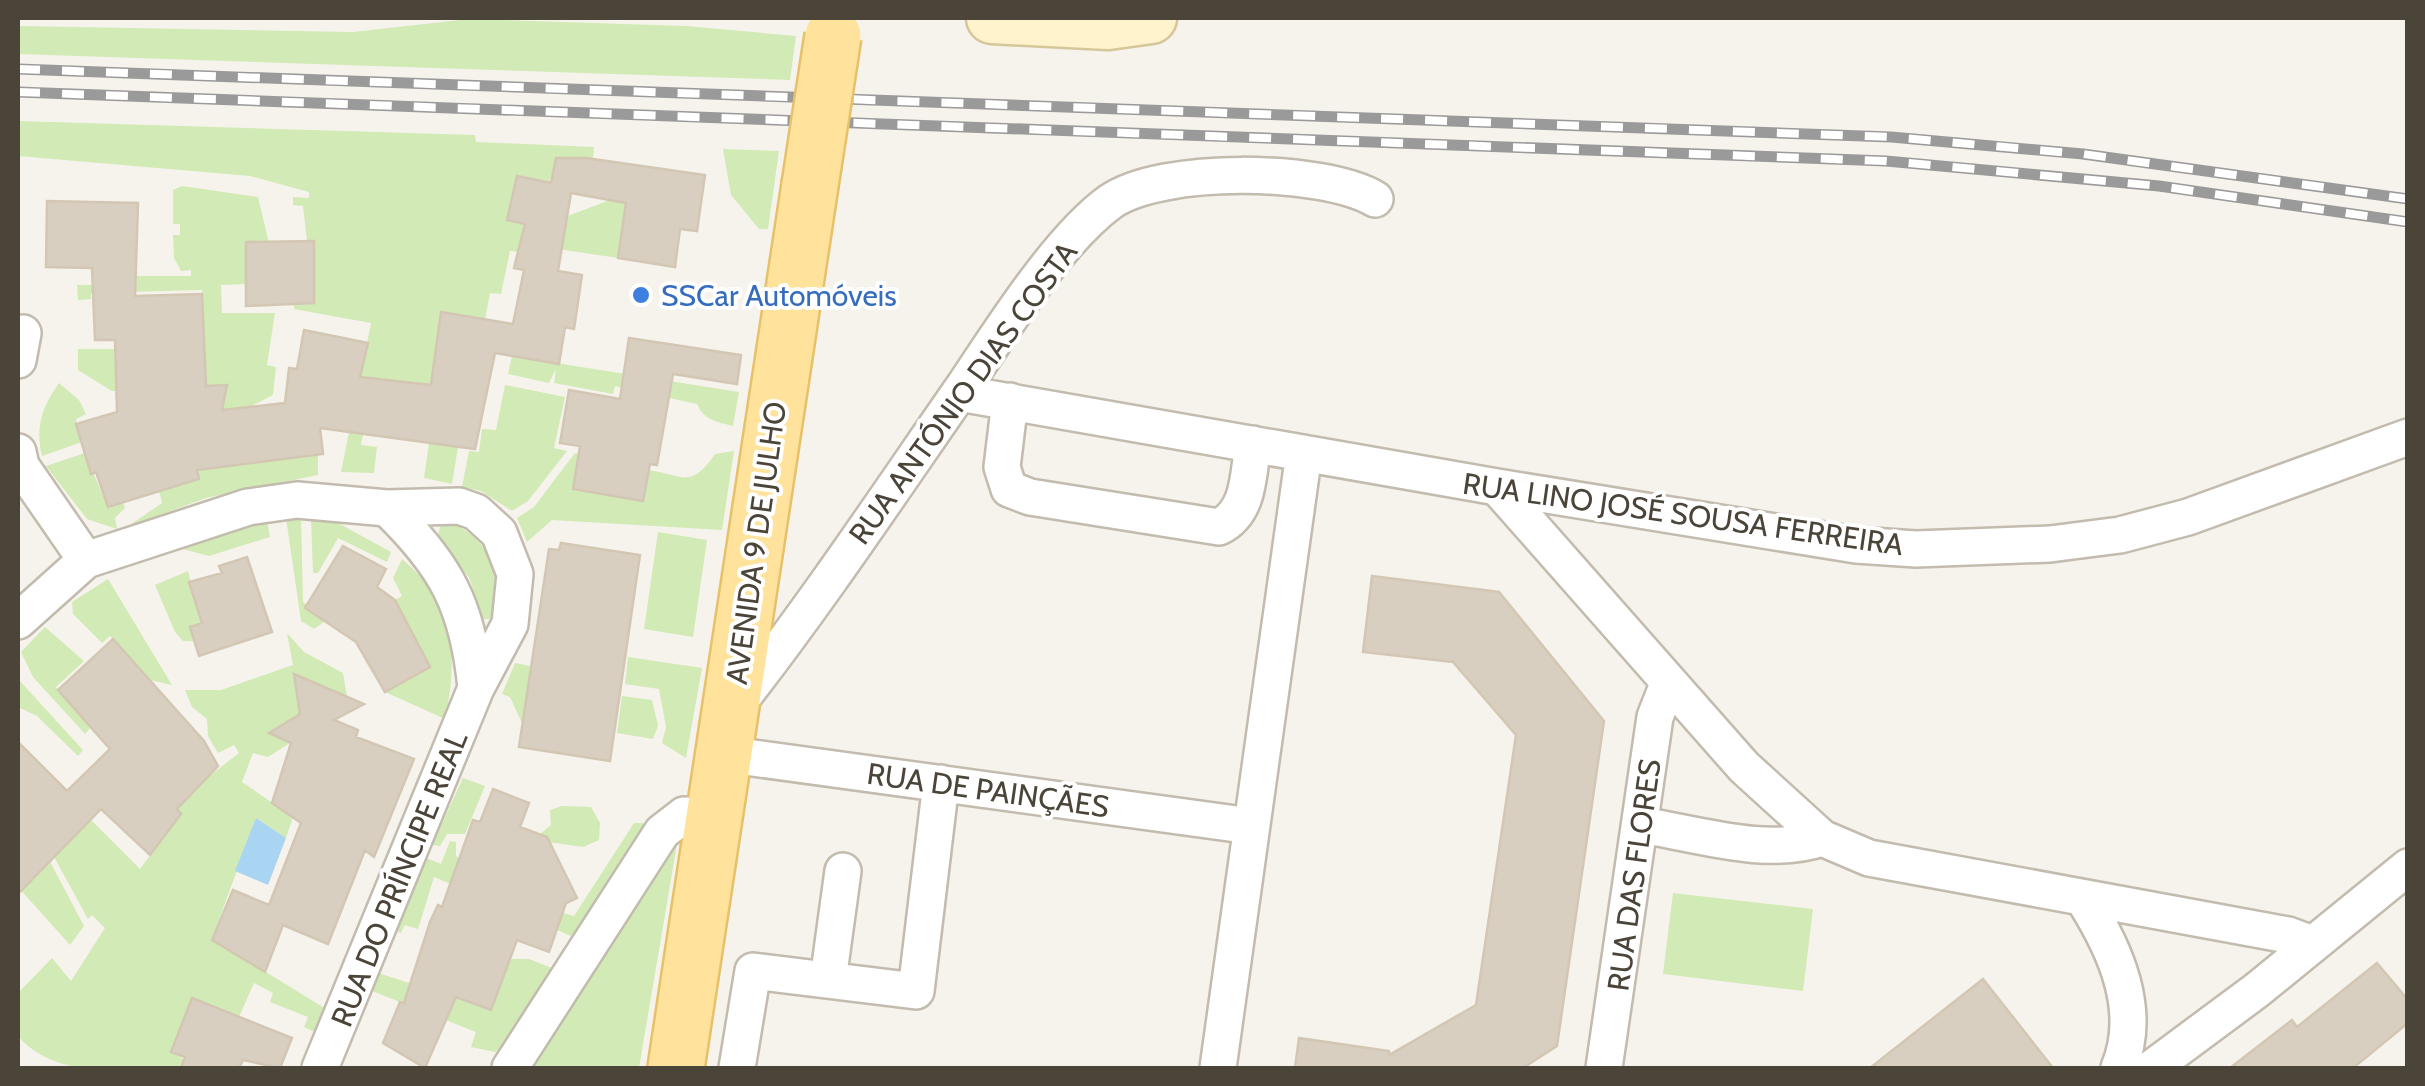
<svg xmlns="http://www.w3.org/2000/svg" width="2425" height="1086" viewBox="0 0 2425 1086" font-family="Cabin,sans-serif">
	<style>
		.green { fill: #d2eab5 }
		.water { fill: #a9d4f2 }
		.building { fill: #d8cfc1; stroke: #d3c7b4; stroke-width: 2.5 }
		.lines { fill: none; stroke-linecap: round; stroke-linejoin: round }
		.street-casing { stroke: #c2bbae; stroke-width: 40 }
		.secondary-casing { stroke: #d6c79b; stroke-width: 55 }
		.primary-casing { stroke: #e6c16a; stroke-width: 60 }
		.street { stroke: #fff; stroke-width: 35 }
		.secondary { stroke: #fff3cd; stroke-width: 50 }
		.primary { stroke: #ffe39c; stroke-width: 55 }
		.rail-casing { stroke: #9a9a9a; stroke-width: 11 }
		.rail { stroke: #fff; stroke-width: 8; stroke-dasharray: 22; stroke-linecap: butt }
		.primary-bridge-casing { stroke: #e6c16a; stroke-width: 60; stroke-linecap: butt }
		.primary-bridge { stroke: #ffe39c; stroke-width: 55 }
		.shop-dot { fill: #3f7fe0; stroke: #fff; stroke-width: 4 }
		.labels { text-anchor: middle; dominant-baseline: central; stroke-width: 8; stroke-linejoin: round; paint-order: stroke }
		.shop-label { font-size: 30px; fill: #366cbe; stroke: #fff; text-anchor: start }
		.street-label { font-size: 30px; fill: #4b4439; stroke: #fff }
	</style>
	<rect width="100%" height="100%" fill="#f6f3ec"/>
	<path class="green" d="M469 19 686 26 796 36 790 80 18 54V26L353 32Z
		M18 121 475 135 476 142 594 147 593 158 557 159 534 226 518 252 510 251 501 294 490 293 485 319 441 312 444 386 381 379C378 405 365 421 361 445L377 447 374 473 341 472 371 323 294 309V304L314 303 303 206 293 205V197L309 198V192L250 176 18 156Z
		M723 149 779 151 768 229H759L731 195Z
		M182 186 258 197 269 243H246V284L221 285 222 313H275L267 365 276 367 273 395 244 410 242 464 318 455V475L206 498 127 527 162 503 159 491 191 450 227 386 112 391 78 370V349H115L116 380 205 374 202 290 91 293V299L78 300 77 285H98L115 276H191V270L181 271 174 258 173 235H180V224H173V190Z
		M610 200 626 203 618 258 558 249 565 217Z
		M512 356 739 392 733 426C717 422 704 420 697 404L615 386 613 394 554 383 556 369 549 383 508 374Z
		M59 383 79 400 86 414 76 419 82 442 42 456C35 427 42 407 59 383Z
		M505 385 565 397 554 448 567 451 528 501 512 511 481 491 462 487 469 451 479 452 482 429 496 430Z
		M429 443 458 447 452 484 424 478Z
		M734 451 722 530 552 520 527 542 517 518 534 507 575 453 579 454 573 489 642 501 648 470C684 475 690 490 715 454Z
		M85 453 107 506 123 503 125 508 115 518 117 529 87 519 46 466Z
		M301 517 303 602 325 621 314 629 301 621 286 518Z
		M311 518 338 523 391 552 387 562 338 538 318 573H313Z
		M267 520 270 537 209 556 171 546Z
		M450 522C493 541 503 576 493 619H483L469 577 436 544 440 527Z
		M658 532 707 540 693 637 644 629Z
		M402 559C454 602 459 654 445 719L385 692 430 667 395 600 402 596 393 578Z
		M188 571 202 623 190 628 194 641H183L175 632 155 585Z
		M108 579 172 685 150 680 110 636 102 643 73 614 72 602Z
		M45 627 84 661 56 687 81 716 95 722 85 734 33 677 21 652Z
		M287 633 304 652 343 673 347 697 294 675 300 714 270 733 290 743 268 757 253 753 242 782 293 817 286 838 256 818 212 939 326 1009 315 1032 304 1027 308 1017 270 1002 273 993 254 983 239 1017 192 999 171 1051 196 1068C138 1068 59 1084 18 1036V993L52 958 71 981 105 928 92 915 88 919 54 857 91 820 140 869 181 814 156 785 208 777 239 753 234 745 218 753 208 736 207 719 192 707 185 690H221L293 665Z
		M628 657 702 668 686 758 662 743 666 727 659 689 625 684Z
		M515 663 530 666 529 674 535 675 533 683H528L522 723 510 697 502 694Z
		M18 679 83 750 78 756 37 716 18 707Z
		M622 696 652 700 658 726 653 739 617 733Z
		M463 778 485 786 465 834H447L440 846 432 845Z
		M562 806 591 807 600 823 599 840 583 847 548 842 549 838 540 834 551 825 550 810Z
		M634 823H655L578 939 434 877 418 929 405 925 401 933 396 931 426 858 441 864 450 841 456 842V856L552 910 574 916Z
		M678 838 639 1068H526Z
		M21 840 48 858 84 926 70 945 18 887Z
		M1673 893 1813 909 1803 991 1663 974Z
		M510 959H529L557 970 506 1044 495 1052 471 1047 476 1032 372 991 378 973 491 1009Z"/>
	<path class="water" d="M256 818 286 838 268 885 235 871Z"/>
	<path class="building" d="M556 158H586L705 175 697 231 680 229 675 267 618 258 626 203 571 193 558 271 582 275 574 329 565 327 559 364 495 353 475 449 320 428 323 454 197 470 199 479 108 507 96 472 91 474 76 424 117 412 115 340H95L92 268 46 267 47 201 138 203 135 296 202 294 206 386 227 385 222 410 285 403 289 368 297 369 304 330 368 343 360 377 431 385 441 312 513 324 524 270 514 268 525 224 507 220 517 176 551 183Z
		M314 241V303L246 306V242Z
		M629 338 741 355 737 384 673 374 657 465 650 464 643 501 573 489 580 446 560 443 569 390 620 399Z
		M561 543 640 555 610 761 519 747 549 549 559 550Z
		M343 546 386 569 377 587 395 600 430 667 385 692 356 642 305 608Z
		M247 557 272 632 199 656 190 627 202 623 189 582 222 573 219 566Z
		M1372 576 1499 592 1604 721 1557 1046 1523 1068H1295L1299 1038 1389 1051V1055L1476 1005 1516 735 1453 662 1363 652Z
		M113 639 204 741 218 766 177 809 181 814 150 855 101 809 18 894V742L67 791 110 749 58 690Z
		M294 674 364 704 334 720 358 730 356 737 414 759 374 857 365 850 328 944 283 925 265 972 212 940 233 890 269 905 301 823 272 803 291 743 269 733 300 714Z
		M493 789 529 803 520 827 547 837 577 898 566 903 549 952 517 940 491 1010 456 997 425 1068 383 1043 400 1002 404 1003 430 922 438 905 442 907 473 820 480 822Z
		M2377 963 2408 1000V1023L2353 1068H2230L2292 1020 2297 1027Z
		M1983 979 2053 1068H1870Z
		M192 998 292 1038 280 1068 243 1060 239 1068H181L185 1057 171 1052Z"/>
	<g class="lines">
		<g class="street-casing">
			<path id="street" d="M18 360 23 333
				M959 393 1497 487 1856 545 1916 549 2050 544 2120 535 2188 517 2408 437
				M1010 401 1002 467 1009 489 1030 497 1219 527C1250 512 1248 474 1253 444
				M18 452 21 466 86 560
				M1497 487 1744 767 1822 838
				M387 508C446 565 468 606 476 688
				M18 621 86 560 248 507 297 500 387 508 459 506 476 512 499 533 515 574 510 624 476 688 320 1068
				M735 707C816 604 889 494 964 386 1001 331 1058 240 1110 202 1161 166 1322 168 1375 199
				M724 754 1251 826
				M1641 825C1698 834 1767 857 1822 838L1869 858 2288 935 2312 944
				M2084 900C2115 949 2143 1010 2119 1068
				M828 980 843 871
				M510 1068 662 832 684 815 714 817
				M737 1068 753 971 916 991 941 783
				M1218 1068 1304 453
				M1604 1068 1655 717 1668 684
				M2152 1068 2257 990 2408 867"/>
		</g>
		<g class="secondary-casing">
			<path id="secondary" d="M992 18 1108 24 1151 18"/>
		</g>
		<g class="primary-casing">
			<path id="primary" d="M676 1068 810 185"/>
		</g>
		<use href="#street" class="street"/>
		<use href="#secondary" class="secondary"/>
		<use href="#primary" class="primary"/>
		<g class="rail-casing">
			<path id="rail" d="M18 69 1891 137 2083 154 2408 199
				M18 92 1886 161 2159 186 2408 222"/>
		</g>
		<use href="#rail" class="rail"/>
		<g class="primary-bridge-casing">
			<path id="primary-bridge" d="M810 185 833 36"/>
		</g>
		<use href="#primary-bridge" class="primary-bridge"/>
	</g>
	<circle class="shop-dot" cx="641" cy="295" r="10"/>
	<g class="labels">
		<g class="shop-label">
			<text x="661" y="295">SSCar Automóveis</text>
		</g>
		<g class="street-label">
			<text transform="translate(963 393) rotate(-54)">RUA ANTÓNIO DIAS COSTA</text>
			<text transform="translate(1683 514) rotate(8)">RUA LINO JOSÉ SOUSA FERREIRA</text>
			<text transform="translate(756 543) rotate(-82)">AVENIDA 9 DE JULHO</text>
			<text transform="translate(988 790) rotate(8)">RUA DE PAINÇÃES</text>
			<text transform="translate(1634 875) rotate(-82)">RUA DAS FLORES</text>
			<text transform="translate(399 879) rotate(-68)">RUA DO PRÍNCIPE REAL</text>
		</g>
	</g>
	<rect width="2425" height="1086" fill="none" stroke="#4b4439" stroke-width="40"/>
</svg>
